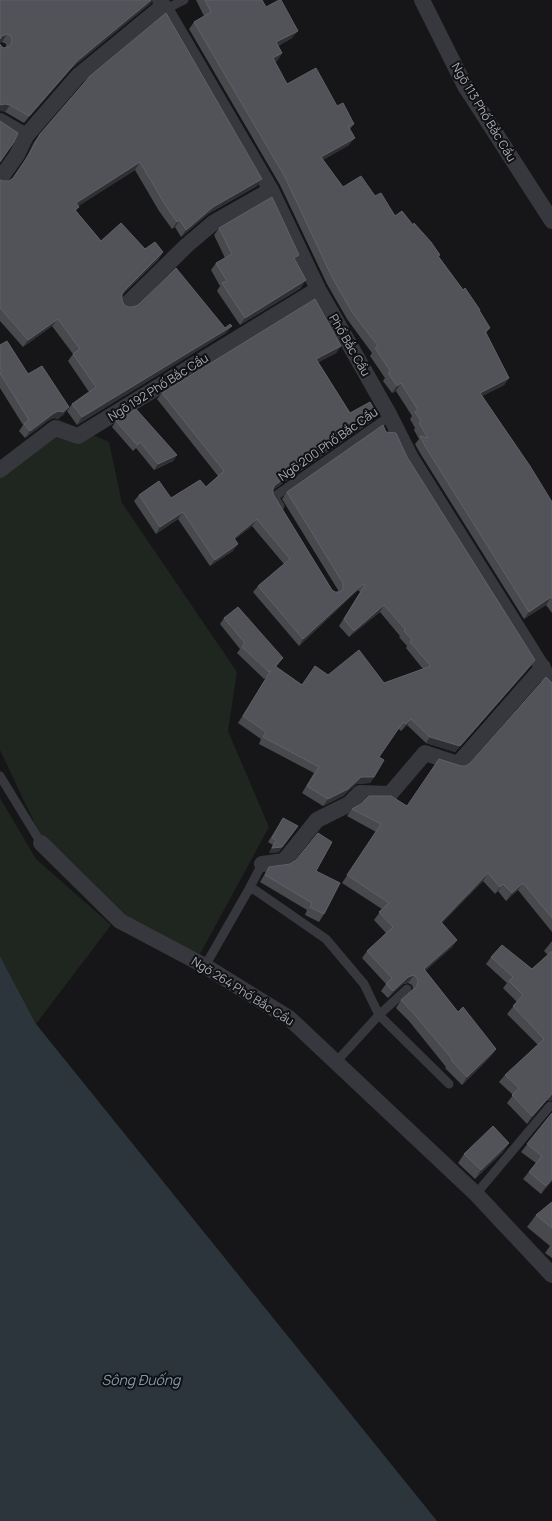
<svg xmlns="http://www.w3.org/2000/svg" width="552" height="1521" viewBox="0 0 552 1521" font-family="Manrope,sans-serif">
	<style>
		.green { fill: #1e261f }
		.water { fill: #2c353c }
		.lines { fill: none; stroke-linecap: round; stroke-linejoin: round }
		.service { stroke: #37383d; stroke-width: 9 }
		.minor { stroke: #37383d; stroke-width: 16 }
		.wall { fill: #47494d }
		.shaded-wall { fill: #2f3033 }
		.building { fill: #525359; stroke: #5f6168 }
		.labels { text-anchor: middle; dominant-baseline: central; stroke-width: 4; stroke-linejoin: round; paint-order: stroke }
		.street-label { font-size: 12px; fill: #a8adb8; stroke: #111113 }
		.water-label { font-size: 14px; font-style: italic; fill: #7f9bb3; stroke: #111113 }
	</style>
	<rect width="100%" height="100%" fill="#161618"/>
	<path class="green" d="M58 419 109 442 122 503 237 672 228 731 269 827 200 954 125 918 42 839 0 750V460Z
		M0 798 36 859 111 925 36 1024 0 956Z"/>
	<path class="water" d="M0 956 36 1024 437 1521H0Z"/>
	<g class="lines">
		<path class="service" d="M166 9 184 0
			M280 506 274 497 390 416
			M0 776 41 843
			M249 889 262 864
			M205 966 249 889 255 890 326 939 364 984 379 1015 336 1062
			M407 989 379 1015 449 1084
			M476 1194 550 1106"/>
		<path class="minor" d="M160 0 271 190 318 289 390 416 411 458 552 683
			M422 0 465 86 552 221
			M0 121 26 136
			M0 179 17 155 26 136 78 76 163 6
			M126 305 186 246 213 223 271 190
			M0 470 55 428 78 436 318 289
			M41 843 120 921 205 966 289 1018 476 1194 552 1275
			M262 864 284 861 317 820 349 804 360 793 390 794 425 753 458 764 543 667"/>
	</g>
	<path class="wall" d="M0 0 151 3 72 68 24 123 5 112 1 46 4 48 6 47V44L2 42 0 43Z
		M196 0H262L266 7 292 38 278 46 282 53 277 61 275 62 287 84 337 106 354 124 350 129 349 145 323 160 343 187 375 196 439 257 479 311 490 328 486 333 509 378 504 385 482 396 552 502V613L546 605 524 619 420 453 415 444 419 439 414 430 415 428 410 419 412 416 396 391 392 393 383 381 385 378 370 356 372 353 347 319 327 284 280 185 189 29 194 22 204 16Z
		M40 134 257 186 208 214 181 237 175 227 172 229 159 211 135 170 78 206 76 211 101 241 163 252 158 260 122 295V300L124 305 128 307 225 328 232 326 226 333 77 425 67 411 72 404 89 392 68 361 73 354 52 326 23 347 0 321V180L4 181H9L13 178 25 160 34 142Z
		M219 228 295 260 301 288 240 325 217 291 220 286 211 270 216 263 225 258 214 235Z
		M0 345 28 374 64 414 58 419 54 418 49 420 25 438 19 431 23 425 0 388Z
		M341 346 336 353 318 362 350 413 372 421 273 490V494L332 590 335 592H338V590L282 499 287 492 386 432 407 457 535 660 530 667 455 752 426 743 407 725 401 731 398 728 379 757 374 777 370 783 356 784 343 796 323 806 302 793 314 773 259 744 261 739 238 723 267 677 264 679 237 653 240 649 220 624 224 618 283 658 276 667 302 685 315 666 328 675 384 683 423 669 406 648 407 646 399 637 400 636 380 612 349 637 339 626 360 592 358 590 299 646 253 592 258 586 284 564 252 526 235 539 233 551 210 566 178 519 156 534 134 501 139 495 171 498 206 487 218 476 157 399 162 393Z
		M116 421 177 455 173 461 154 470 136 448 133 451 112 427Z
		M552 683V932L518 890 506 901 498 891 495 894 483 881 442 923 457 940 452 947 425 971 458 1012 496 1049 491 1056 462 1085 445 1068 446 1067 409 1021 396 1008 401 1000 413 990V988L412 985 408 983 403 984 388 998 381 991 386 984 362 958 367 951 386 933 374 920 382 909 342 883 376 832 347 816 352 809 407 806 461 766H466L470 763Z
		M283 818 279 852 269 853 273 845 268 842Z
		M269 867 316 871 324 914 319 922 305 915 307 910 260 882Z
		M552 941V1101L547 1100 527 1124 507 1103 513 1095 499 1082 505 1075 538 1045 507 1014 517 1002 503 988 507 983 486 964 491 957 532 969 548 955 544 951Z
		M552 1113V1181L541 1194 523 1179 536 1163 521 1152Z
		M503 1152 475 1179 458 1163 464 1154Z
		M552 1202V1258L545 1253 550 1246 527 1227 536 1215Z"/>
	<path class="shaded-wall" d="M151 0H153L151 3 72 68 24 123 29 116 77 61Z
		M298 31 292 38 271 49 276 42Z
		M7 34 2 42 0 43V39L2 36Z
		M282 53 277 61 267 66 273 58Z
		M5 104 10 105 5 112 0 111V105Z
		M355 138 349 145 316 164 321 157Z
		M140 162 135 170 71 211 76 203Z
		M262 179 257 186 208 214 181 237 186 230 213 207Z
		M180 220 175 227 172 229 177 222Z
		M163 252 158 260 119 298 124 291Z
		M306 280 301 288 240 325 245 318Z
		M58 319 52 326 23 347 28 340Z
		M232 326 226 333 77 425 82 417Z
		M341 346 336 353 312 366 316 359Z
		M509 378 504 385 474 400 480 393Z
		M401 383 396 391 392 393 397 386Z
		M69 407 64 414 58 419 54 418 49 420 25 438 30 431 54 413Z
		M377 414 372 421 270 492 275 485Z
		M177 455 173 461 154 470 158 464Z
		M183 512 178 519 156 534 160 527Z
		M257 519 252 526 229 544 234 538Z
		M238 544 233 551 210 566 215 560Z
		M363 584 358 590 299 646 303 639Z
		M551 597 546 605 524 619 529 612Z
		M384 605 380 612 349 637 354 631Z
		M535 660 530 667 455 752 426 743 430 737Z
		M411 719 407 725 401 731 406 724Z
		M361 777H374L370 783 356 784 343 796 323 806 328 799Z
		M295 831 279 852 269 853 272 848Z
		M488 873 483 881 436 929 441 922Z
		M523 883 518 890 506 901 512 893Z
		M503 884 498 891 495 894 500 887Z
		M457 940 452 947 418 977 424 969Z
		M414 975 408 983 403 984 388 998 393 991 408 977Z
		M496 1049 491 1056 462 1085 467 1077Z
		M552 1094V1101L547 1100 527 1124 532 1116Z
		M509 1143 503 1152 475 1179 481 1170Z
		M552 1179V1181L541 1194 546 1186Z"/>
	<path class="building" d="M0 0H151L77 61 29 116 10 105 5 104 0 105V44L1 46 4 48 10 46 12 42 11 36 7 34 2 36 0 39Z
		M205 0H262L266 7 279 0H281L298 31 276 42 282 53 273 58 287 84 316 68 337 106 343 103 354 124 348 126 355 138 321 157 343 187 361 176 375 196 381 193 395 216 402 211 413 225 414 223 431 242 440 255 438 256 463 290 465 288 480 310H479L490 328 485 331 509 378 480 393 530 466 552 502V598L551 597 529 612 425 446 420 436 428 438 419 423 421 421 415 412 418 410 401 383 397 386 388 373 391 372 375 348 378 346 352 312 332 277 285 177 194 22 211 12Z
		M166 13 262 179 213 207 186 230 180 220 177 222 164 203 140 162 76 203 79 207 75 210 101 241 121 223 145 249 155 242 163 252 124 291 122 294V300L124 305 128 307H133L138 305 176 268 225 328 230 324 232 326 82 417 72 404 96 387 73 354 80 349 58 319 28 340 0 308V180L4 181H9L13 178 30 153 40 134 90 76Z
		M0 121 18 133 14 142 0 162Z
		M272 197 299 255 294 258 306 280 245 318 222 283 227 281 216 263 232 254 219 228Z
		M315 299 341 346 316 359 350 413 370 402 377 414 275 485 273 488V494L332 590 335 592H340L343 589V583L287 492 383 425 386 432 396 433 407 457 535 660 460 746 430 737 411 719 406 724 403 722 379 757 384 760 374 777H361L348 789 328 799 307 786 319 767 263 737 266 732 243 716 271 670 269 672 242 647 245 643 224 618 238 607 283 658 275 666 302 685 315 666 328 675 359 650 384 683 431 666 410 642 412 640 404 631 405 629 384 605 354 631 344 619 365 585 363 584 303 639 258 586 290 559 257 519 234 538 238 544 215 560 183 512 160 527 139 495 159 481 171 498 200 480 206 487 224 471 162 393Z
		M7 341 28 374 42 366 69 407 63 412 59 411 54 413 30 431 24 424 29 420 0 373 2 372 0 369V345Z
		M136 409 177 455 158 464 140 442 137 445 116 421Z
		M546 677 552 683V918L523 883 512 893 503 884 500 887 488 873 441 922 457 940 424 969 458 1012 463 1007 496 1049 467 1077 451 1060 452 1059 414 1014 401 1000 417 986 418 981 417 978 414 975 408 977 393 991 386 984 392 978 367 951 393 927 379 912 389 903 347 875 381 824 352 809 361 804 369 796H391L407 806 439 759 461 766H466L470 763Z
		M283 818 298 826 282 847 272 848 276 840 272 838Z
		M318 833 332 842 316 871 340 883 324 914 310 907 312 903 265 875 269 867 290 864 296 860Z
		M502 945 532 969 552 951V1094L532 1116 512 1095 519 1088 505 1075 544 1039 513 1006 523 995 509 981 513 977 491 957Z
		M552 1113V1179L546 1186 529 1172 542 1156 527 1144Z
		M493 1126 509 1143 481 1170 464 1154Z
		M552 1202V1228L536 1215Z"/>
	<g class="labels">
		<g class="street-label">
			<text transform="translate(484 112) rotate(59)">Ngõ 113 Phố Bắc Cầu</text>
			<text transform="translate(350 345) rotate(60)">Phố Bắc Cầu</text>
			<text transform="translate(158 387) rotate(-32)">Ngõ 192 Phố Bắc Cầu</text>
			<text transform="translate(328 444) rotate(-35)">Ngõ 200 Phố Bắc Cầu</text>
			<text transform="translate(243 991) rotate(32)">Ngõ 264 Phố Bắc Cầu</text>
		</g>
		<g class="water-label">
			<text x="141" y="1379">Sông Đuống</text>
		</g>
	</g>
</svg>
